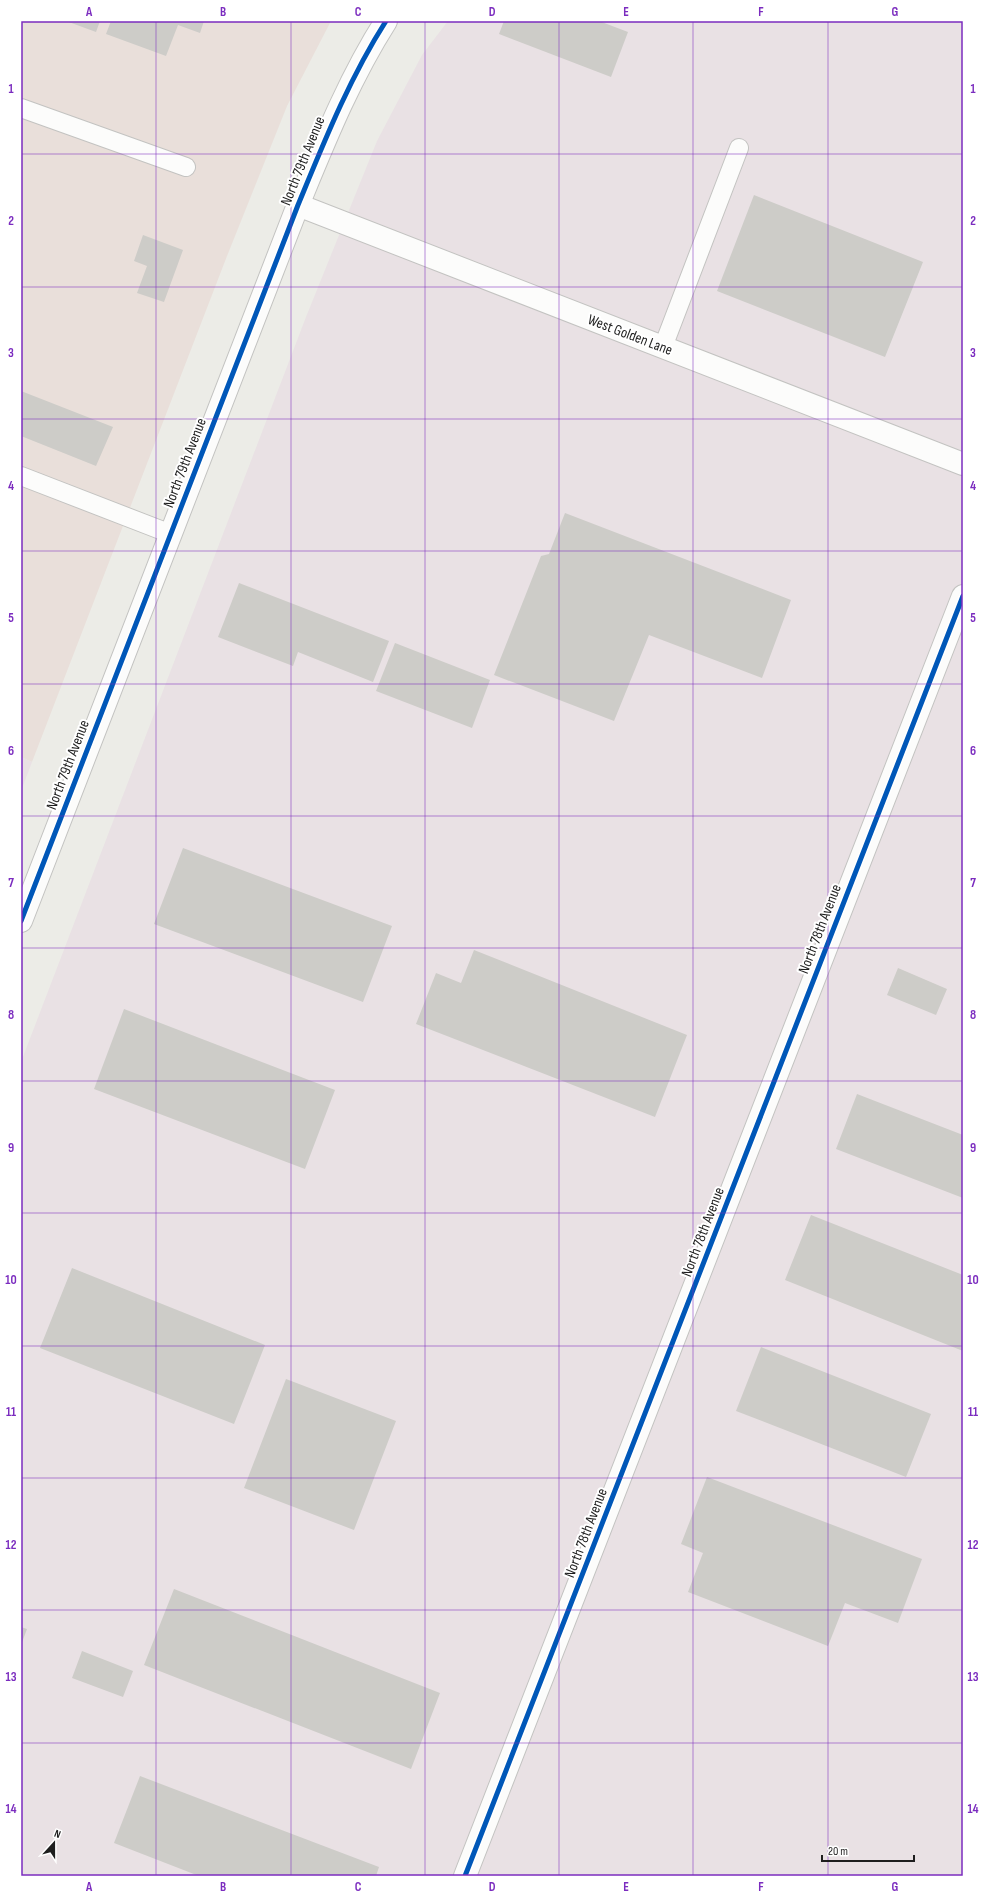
<svg xmlns="http://www.w3.org/2000/svg" width="984" height="1897" viewBox="0 0 984 1897" font-family="'Sofia Sans Condensed',sans-serif">
	<style>
		.commercial { fill: #e9dfda }
		.industrial { fill: #e9e1e4 }
		.building { fill: #cdccc8 }
		.lines { fill: none; stroke-linecap: round; stroke-linejoin: round }
		.service-casing { stroke: #c3c3c1; stroke-width: 20 }
		.minor-casing { stroke: #c3c3c1; stroke-width: 24 }
		.tertiary-casing { stroke: #c3c3c1; stroke-width: 24 }
		.service { stroke: #fcfcfb; stroke-width: 18 }
		.minor { stroke: #fcfcfb; stroke-width: 22 }
		.tertiary { stroke: #fcfcfb; stroke-width: 22 }
		.cycleway-casing { stroke: #fff; stroke-width: 8 }
		.cycleway { stroke: #0057b8; stroke-width: 5 }
		.grid { fill: none; stroke: #7b2cbf; stroke-width: 1; stroke-opacity: 0.55 }
		.labels { text-anchor: middle; dominant-baseline: central; stroke-width: 4; stroke-linejoin: round; paint-order: stroke }
		.street-label { font-size: 15px; fill: #1e1e1e; stroke: #fff }
		.neatline { fill: none; stroke: #7b2cbf; stroke-width: 1.5 }
		.grid-label { font-size: 13px; text-anchor: middle; font-weight: bold; fill: #7b2cbf }
	</style>
	<rect width="100%" height="100%" fill="#ecece7"/>
	<path class="commercial" d="M21 21H331L287 106 227 256 32 762 21 757Z"/>
	<path class="industrial" d="M448 21H963V1876H21V1062L306 317 377 141 422 55Z
		M21 757 32 762 21 791Z"/>
	<path class="building" d="M66 21H100L96 32Z
		M111 21H204L200 33 178 25 166 56 106 34Z
		M504 21H599L628 32 611 77 499 34Z
		M754 195 923 262 885 357 717 291Z
		M143 235 183 250 164 302 137 293 147 266 134 261Z
		M21 391 113 427 96 466 21 436Z
		M565 513 791 600 762 678 649 635 614 721 494 675 541 556 549 554Z
		M239 583 389 641 373 682 298 652 293 666 218 637Z
		M395 643 490 680 472 728 376 691Z
		M183 848 392 926 363 1002 154 924Z
		M474 950 687 1035 655 1117 416 1024 436 973 461 983Z
		M898 968 947 989 936 1015 887 995Z
		M124 1009 335 1090 305 1169 94 1089Z
		M857 1094 963 1135V1198L836 1149Z
		M811 1215 963 1275V1351L785 1280Z
		M72 1268 265 1345 234 1424 40 1348Z
		M761 1347 931 1414 906 1477 736 1411Z
		M286 1379 396 1421 354 1530 244 1488Z
		M707 1477 922 1559 898 1623 845 1603 828 1646 688 1592 703 1553 681 1544Z
		M174 1589 440 1693 411 1769 144 1665Z
		M21 1627 27 1629 21 1645Z
		M82 1651 133 1671 123 1697 72 1678Z
		M140 1776 379 1867 376 1876H199L114 1843Z"/>
	<g class="lines">
		<g class="service-casing">
			<path id="service" d="M21 108 186 167
				M663 347 739 148
				M21 476 171 534"/>
		</g>
		<g class="minor-casing">
			<path id="minor" d="M298 205 963 464
				M465 1876 963 596"/>
		</g>
		<g class="tertiary-casing">
			<path id="tertiary" d="M21 921 298 205C324 142 349 79 386 21"/>
		</g>
		<use href="#service" class="service"/>
		<use href="#minor" class="minor"/>
		<use href="#tertiary" class="tertiary"/>
		<g class="cycleway-casing">
			<path id="cycleway" d="M21 921 298 205C324 142 349 79 386 21
				M465 1876 963 596"/>
		</g>
		<use href="#cycleway" class="cycleway"/>
	</g>
	<path class="grid" d="M156 21V1876M291 21V1876M425 21V1876M559 21V1876M693 21V1876M828 21V1876M21 154H963M21 287H963M21 419H963M21 551H963M21 684H963M21 816H963M21 948H963M21 1081H963M21 1213H963M21 1346H963M21 1478H963M21 1610H963M21 1743H963"/>
	<g class="labels">
		<g class="street-label">
			<text transform="translate(303 161) rotate(-68)">North 79th Avenue</text>
			<text transform="translate(630 335) rotate(21)">West Golden Lane</text>
			<text transform="translate(185 463) rotate(-69)">North 79th Avenue</text>
			<text transform="translate(68 765) rotate(-69)">North 79th Avenue</text>
			<text transform="translate(820 929) rotate(-69)">North 78th Avenue</text>
			<text transform="translate(703 1232) rotate(-69)">North 78th Avenue</text>
			<text transform="translate(586 1533) rotate(-69)">North 78th Avenue</text>
		</g>
	</g>
	<rect width="984" height="1897" fill="none" stroke="#ffffff" stroke-width="44"/>
	<g transform="translate(54 1843) rotate(21)" stroke="#ffffff" stroke-width="3" paint-order="stroke">
	<path d="M0-3L7 15L0 10L-7 15Z" fill="#1e1e1e"/>
	<text y="-6" font-size="11" font-weight="bold" text-anchor="middle" fill="#1e1e1e">N</text>
	</g>
	<path d="M822 1855v6h92v-6" fill="none" stroke="#1e1e1e" stroke-width="2"/>
	<text x="828" y="1855" font-size="12" fill="#1e1e1e" stroke="#ffffff" stroke-width="3" paint-order="stroke">20 m</text>
	<rect x="22" y="22" width="940" height="1853" class="neatline"/>
	<g class="grid-label">
		<text x="89" y="16">A</text>
		<text x="223" y="16">B</text>
		<text x="358" y="16">C</text>
		<text x="492" y="16">D</text>
		<text x="626" y="16">E</text>
		<text x="761" y="16">F</text>
		<text x="895" y="16">G</text>
		<text x="11" y="93">1</text>
		<text x="973" y="93">1</text>
		<text x="11" y="225">2</text>
		<text x="973" y="225">2</text>
		<text x="11" y="357">3</text>
		<text x="973" y="357">3</text>
		<text x="11" y="490">4</text>
		<text x="973" y="490">4</text>
		<text x="11" y="622">5</text>
		<text x="973" y="622">5</text>
		<text x="11" y="755">6</text>
		<text x="973" y="755">6</text>
		<text x="11" y="887">7</text>
		<text x="973" y="887">7</text>
		<text x="11" y="1019">8</text>
		<text x="973" y="1019">8</text>
		<text x="11" y="1152">9</text>
		<text x="973" y="1152">9</text>
		<text x="11" y="1284">10</text>
		<text x="973" y="1284">10</text>
		<text x="11" y="1416">11</text>
		<text x="973" y="1416">11</text>
		<text x="11" y="1549">12</text>
		<text x="973" y="1549">12</text>
		<text x="11" y="1681">13</text>
		<text x="973" y="1681">13</text>
		<text x="11" y="1813">14</text>
		<text x="973" y="1813">14</text>
		<text x="89" y="1891">A</text>
		<text x="223" y="1891">B</text>
		<text x="358" y="1891">C</text>
		<text x="492" y="1891">D</text>
		<text x="626" y="1891">E</text>
		<text x="761" y="1891">F</text>
		<text x="895" y="1891">G</text>
	</g>
</svg>
